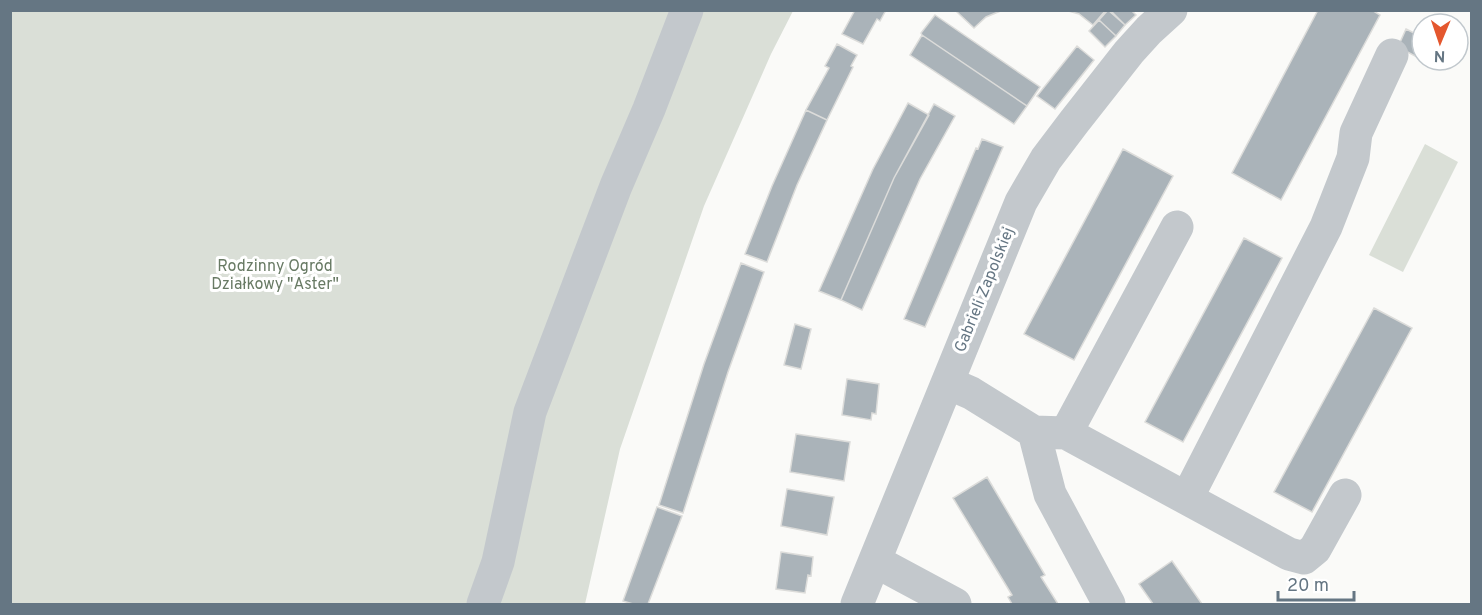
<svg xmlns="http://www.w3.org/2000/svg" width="1482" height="615" viewBox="0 0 1482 615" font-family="Overpass,sans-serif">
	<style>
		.green { fill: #dadfd7 }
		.building { fill: #aab3b9; stroke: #dcdcda; stroke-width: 1.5 }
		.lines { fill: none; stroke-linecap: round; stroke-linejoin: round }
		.minor { stroke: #c3c8cc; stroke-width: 33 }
		.labels { text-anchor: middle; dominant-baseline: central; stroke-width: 6; stroke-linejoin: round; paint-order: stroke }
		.park-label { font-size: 16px; fill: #687a64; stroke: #fff }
		.street-label { font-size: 16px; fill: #657683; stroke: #fff }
	</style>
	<rect width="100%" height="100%" fill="#fafaf8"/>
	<path class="green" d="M10 11H793L771 54 704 206 620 449 585 604H11Z
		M1425 144 1458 162 1403 272 1369 255Z"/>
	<path class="building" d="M855 10H886L880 21 877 19 863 44 842 34Z
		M959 10H1003L986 17 974 28 957 12Z
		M1065 10H1106L1093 25 1079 14Z
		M1108 10 1125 25 1116 36 1099 20Z
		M1110 10H1131L1136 15 1125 25Z
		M1318 10H1372L1380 15 1281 200 1232 173Z
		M935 15 1040 87 1027 106 922 35 921 33Z
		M1099 20 1116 36 1105 47 1089 31Z
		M1406 29 1422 37V42L1415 56 1398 47Z
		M922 35 1027 106 1014 124 910 55Z
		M837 44 857 55 851 66 853 67 827 120 806 110 829 68 825 66Z
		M1077 46 1094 60 1055 109 1037 96Z
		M908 103 929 115 894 178 841 300 819 291 873 169Z
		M934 104 955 116 920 179 862 310 841 300 894 178Z
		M806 110 827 120 797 185 767 262 745 254 772 186Z
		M982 139 1003 147 925 327 904 319 976 148 978 149Z
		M1123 149 1173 176 1074 360 1024 334Z
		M1244 238 1282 258 1183 442 1145 422Z
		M741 263 764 272 728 372 683 513 659 505 704 364Z
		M1374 308 1412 328 1312 512 1274 492Z
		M795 324 811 329 801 369 784 365Z
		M847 379 879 384 876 414 872 413 871 420 842 415Z
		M796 434 850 442 844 481 790 472Z
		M987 477 1045 575 1041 577 1058 604H1012L1008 597 1012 595 953 498Z
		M787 489 834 497 827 535 781 526Z
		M657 507 682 516 648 604H633L623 601Z
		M781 552 813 557 811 576 808 575 805 593 776 589Z
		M1172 561 1202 604H1153L1139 584Z"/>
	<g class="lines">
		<path class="minor" d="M948 383 971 393 1034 432 1066 433 1289 554 1304 558 1315 549 1345 495
			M1034 432 1050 494 1109 604
			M1066 433 1177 227
			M1187 498 1326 227 1353 158 1356 133 1392 55
			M875 561 955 604
			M483 604 498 562 530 412 616 186 649 109 687 10
			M857 604 1021 202 1046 159 1074 122 1129 52 1149 30 1171 10"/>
	</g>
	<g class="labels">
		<g class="park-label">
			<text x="275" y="267">Rodzinny Ogród<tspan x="275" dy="18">Działkowy "Aster"</tspan></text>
		</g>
		<g class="street-label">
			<text transform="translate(985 290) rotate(-68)">Gabrieli Zapolskiej</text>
		</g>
	</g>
	<rect width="1482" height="615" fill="none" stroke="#657683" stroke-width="24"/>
	<g transform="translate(1440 42) rotate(182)"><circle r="28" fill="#ffffff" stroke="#c1c8cd" stroke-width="1.5"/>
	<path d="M0-4.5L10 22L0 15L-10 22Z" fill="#e4572e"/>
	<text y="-9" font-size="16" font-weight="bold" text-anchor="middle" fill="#657683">N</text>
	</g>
	<path d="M1278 591v9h76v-9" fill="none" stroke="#657683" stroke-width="3"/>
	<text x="1287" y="591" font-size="18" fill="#657683" stroke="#ffffff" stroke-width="4.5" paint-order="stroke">20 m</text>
</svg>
